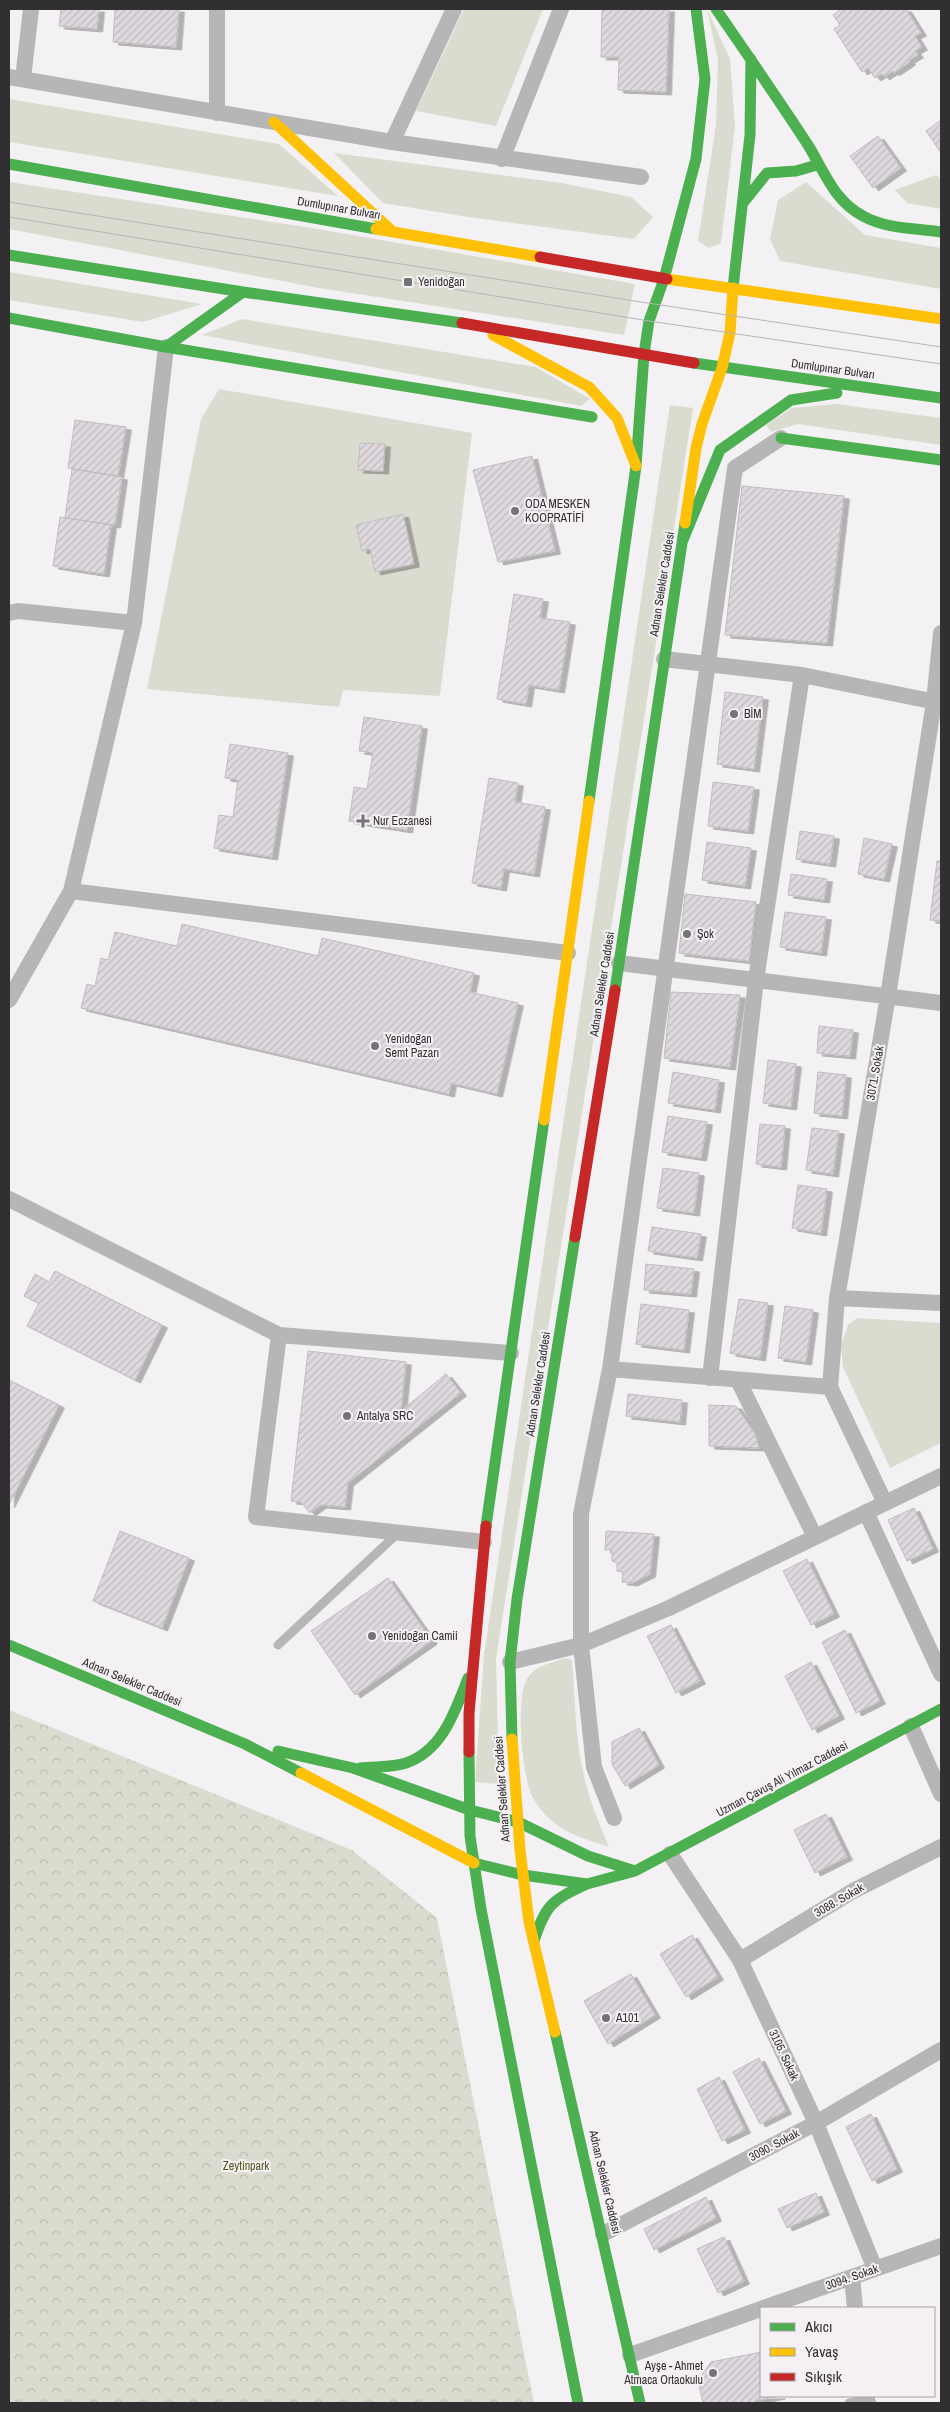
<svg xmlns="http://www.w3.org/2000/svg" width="950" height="2412" viewBox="0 0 950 2412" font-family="'Archivo Narrow',sans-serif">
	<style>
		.green { fill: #dbdcd0 }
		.forest { fill: url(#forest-crowns) }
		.building { fill: url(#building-hatch); stroke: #bebdbe; filter: url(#shadow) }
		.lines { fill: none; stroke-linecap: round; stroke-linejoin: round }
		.lane { stroke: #b7b6b7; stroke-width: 9 }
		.street { stroke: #b7b6b7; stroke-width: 16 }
		.fast { stroke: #4caf50; stroke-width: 11 }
		.slow { stroke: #ffc107; stroke-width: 11 }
		.jam { stroke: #c62828; stroke-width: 11 }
		.tram { stroke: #b7b5b7; stroke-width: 1 }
		.poi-dot { fill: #757375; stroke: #f4f0f4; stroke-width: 2 }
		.labels { text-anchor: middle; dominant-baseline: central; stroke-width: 4; stroke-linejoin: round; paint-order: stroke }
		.street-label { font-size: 12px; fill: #312f31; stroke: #f4f0f4 }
		.poi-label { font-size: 12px; fill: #312f31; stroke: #f4f0f4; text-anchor: start }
		.park-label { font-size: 12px; fill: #54561c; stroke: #f4f0f4 }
	</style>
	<defs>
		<pattern id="forest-crowns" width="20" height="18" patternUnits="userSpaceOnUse" patternTransform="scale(1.25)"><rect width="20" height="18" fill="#dbdcd0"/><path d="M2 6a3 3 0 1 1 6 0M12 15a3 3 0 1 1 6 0" fill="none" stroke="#bcbdb3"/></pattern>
		<pattern id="building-hatch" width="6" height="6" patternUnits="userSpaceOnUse" patternTransform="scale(1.25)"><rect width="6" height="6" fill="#dfd9df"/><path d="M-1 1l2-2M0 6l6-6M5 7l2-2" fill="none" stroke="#c0bbc0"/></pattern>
		<filter id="shadow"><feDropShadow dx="5.5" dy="3" stdDeviation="0" flood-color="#0004"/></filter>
	</defs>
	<rect width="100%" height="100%" fill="#f3f1f3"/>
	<path class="green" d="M464 9H543L496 126 416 111Z
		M707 9 730 59 735 126 721 243 709 248 698 241 716 125 718 60Z
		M9 99 279 144 338 196 9 142Z
		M334 153 562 183 631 197 653 217 634 239 468 217 383 203Z
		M936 175 941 179V209L907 203 895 190Z
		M9 182 312 228 635 284 624 335 319 288 9 229Z
		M806 182 865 235 941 248V289L780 261 770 239 778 200Z
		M9 272 202 304 143 322 9 300Z
		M242 319 536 367 590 399 581 406 202 335Z
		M219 389 472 433 440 696 343 690 339 707 147 689 201 419Z
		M836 404 941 418V445L798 424 771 432 766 425 792 408Z
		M670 405 693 408 496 1659 499 1784 475 1782 484 1655Z
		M857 1318 941 1323V1443L890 1468 843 1367 841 1346 848 1325Z
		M566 1658 572 1660C575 1696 575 1735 583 1771 588 1797 599 1823 609 1847 589 1840 567 1835 551 1820 544 1814 536 1804 532 1796 522 1776 515 1698 527 1679 535 1665 552 1663 566 1658Z"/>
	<path class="forest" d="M9 1710 352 1850 437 1918 534 2403H9Z"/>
	<path class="building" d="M61 9H99L97 29 59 26Z
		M115 9H179L176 47 113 42Z
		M602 9H669L666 92 618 90 619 57H601Z
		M839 9H906L921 33 915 36 922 47 915 51 918 55 909 60 910 62 894 73 893 71 884 77 882 74 875 78 868 68 862 72 834 29 840 25 833 15 840 10Z
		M941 120V153L926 131Z
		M878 136 901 168 873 188 850 156Z
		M75 420 126 427 118 476 68 468Z
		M360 443 385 444 383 471 358 470Z
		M532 456 555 551 498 562 473 470Z
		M72 469 122 477 115 525 65 518Z
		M742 486 844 496 827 643 725 635Z
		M403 514 414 564 375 572 370 549 362 551 356 525Z
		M60 517 111 525 104 574 53 566Z
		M514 594 543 599 540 618 570 622 559 690 529 685 526 704 497 699Z
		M725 692 763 697 754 769 717 764Z
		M364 717 422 726 407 830 349 821 354 787 367 789 373 753 359 751Z
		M230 744 288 753 272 857 214 848 219 815 233 817 238 780 225 778Z
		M489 778 518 783 515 802 545 807 534 874 504 869 501 888 472 883Z
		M713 782 754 787 748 831 708 826Z
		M800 831 834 836 830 864 796 859Z
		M864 838 892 844 884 879 858 874Z
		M707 842 751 848 745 886 702 880Z
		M937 861H941V921L930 920Z
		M791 874 827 879 824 900 788 895Z
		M685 894 756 902 749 961 679 953Z
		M785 912 826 917 821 953 780 947Z
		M182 924 318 956 322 938 474 973 470 992 518 1003 497 1094 451 1083 449 1094 81 1008 87 984 95 986 101 958 108 960 115 932 177 946Z
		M671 992 740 995 730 1067 664 1058Z
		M819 1026 853 1030 850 1056 817 1053Z
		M768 1060 796 1064 791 1107 763 1103Z
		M673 1072 719 1080 715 1110 668 1103Z
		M818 1072 846 1075 842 1116 814 1113Z
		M668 1116 707 1122 701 1158 662 1152Z
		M760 1124 785 1126 781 1167 756 1164Z
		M812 1128 839 1131 833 1174 806 1170Z
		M663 1168 699 1173 694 1213 657 1208Z
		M798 1185 827 1189 821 1233 792 1228Z
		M652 1227 701 1234 697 1258 648 1251Z
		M646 1264 694 1269 691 1294 644 1290Z
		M55 1271 162 1325 135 1380 27 1326 39 1303 24 1296 35 1274 49 1282Z
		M739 1299 768 1303 760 1358 730 1353Z
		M641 1304 689 1310 684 1350 636 1344Z
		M785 1306 813 1310 806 1362 778 1358Z
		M308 1351 406 1362 401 1411 446 1374 461 1393 348 1483 345 1507 321 1505 310 1513 301 1502 291 1501Z
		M9 1380 59 1405 9 1505Z
		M628 1394 682 1400 680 1422 626 1416Z
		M709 1405 736 1406 755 1434 759 1448 709 1446Z
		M914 1508 933 1549 907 1561 888 1520Z
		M120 1531 189 1558 162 1628 93 1601Z
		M606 1531 654 1534 650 1574 632 1583 622 1582 623 1572 617 1571V1563L612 1561V1550H605Z
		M807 1559 834 1614 811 1625 783 1571Z
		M388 1578 432 1641 355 1695 311 1631Z
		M671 1625 700 1681 676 1693 647 1636Z
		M845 1630 880 1701 856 1713 822 1642Z
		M811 1662 839 1716 812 1730 785 1676Z
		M639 1728 659 1765 625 1786 612 1764V1742Z
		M826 1814 847 1857 815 1873 794 1830Z
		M692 1935 718 1977 686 1997 660 1954Z
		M631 1974 655 2015 608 2044 584 2001Z
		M759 2058 786 2111 760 2124 733 2072Z
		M719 2077 745 2130 722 2141 697 2089Z
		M871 2114 897 2169 872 2181 846 2127Z
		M816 2193 824 2212 787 2228 778 2209Z
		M706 2197 716 2218 654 2250 644 2229Z
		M724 2237 744 2281 718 2293 697 2249Z
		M761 2352V2396H780L755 2401V2403H703L698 2380 711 2362Z"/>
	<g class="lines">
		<path class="lane" d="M278 1645 398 1533
			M849 2403 867 2398"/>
		<path class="street" d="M217 9V113
			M9 77 392 142 641 177
			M23 79 31 9
			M392 142 454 9
			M502 159 561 9
			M9 613 18 611 134 623
			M664 659 802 675 941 703
			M71 891 568 953
			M619 963 941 1003
			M9 1000 71 891 134 623 166 347
			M9 1199 279 1335 511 1353
			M837 1298 941 1303
			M279 1335 256 1517 484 1542
			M610 1369 830 1387
			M710 1378 756 980 802 675
			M738 1380 815 1537
			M885 1503 830 1387 837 1298 888 996 934 702 941 633
			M866 1512 941 1674
			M510 1662 581 1645 669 1608 941 1476
			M911 1726 941 1794
			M614 1818 594 1767 581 1645V1514L610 1369 735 468 781 438
			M670 1854 740 1960 816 2123 875 2269
			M740 1960 853 1891 941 1847
			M603 2234 816 2123 941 2050
			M852 2277 855 2308
			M763 2308 941 2246
			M630 2355 761 2309
			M866 2396 868 2403"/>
		<path class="fast" d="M716 9C747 54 778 99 808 145 824 171 834 201 863 216 886 229 915 228 941 232
			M9 164 376 229
			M743 203 767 173 796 171 817 165
			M9 255 243 292 462 323
			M664 279 696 159 705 79 696 9
			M733 288 750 135 751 59
			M9 318 166 347 592 417
			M166 347 243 292
			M644 354 649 321 664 279
			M694 363 941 398
			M781 438 941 460
			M683 540 720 450 791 400 837 393
			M589 801 636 466 644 354
			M615 990 685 523
			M486 1526 544 1120
			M9 1645 245 1744 301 1773
			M512 1739 510 1662 517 1599 575 1237
			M278 1751 353 1768 470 1810
			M469 1752 470 1836 481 1909 578 2403
			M360 1768C375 1766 392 1768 406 1763 443 1750 455 1711 468 1678
			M470 1810 518 1822
			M518 1822 588 1856 635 1871 587 1884 523 1875
			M474 1863 523 1875
			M635 1871 941 1709
			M534 1941C546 1904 552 1900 587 1884
			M555 2032 640 2403"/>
		<path class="slow" d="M274 122 392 231
			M376 229 540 257
			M667 279 941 319
			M493 335 589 387 617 418 636 466
			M722 368 730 333 733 288
			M685 523 696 448 702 424 722 368
			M544 1120 589 801
			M512 1739 520 1850 529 1922 555 2032
			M301 1773 474 1863"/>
		<path class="jam" d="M540 257 667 279
			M462 323 694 363
			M575 1237 615 990
			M469 1752V1713L486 1526"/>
		<path class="tram" d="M9 202 654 304 941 347
			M9 217 649 321 941 364"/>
	</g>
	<g class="poi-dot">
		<rect x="403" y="277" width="10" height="10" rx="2.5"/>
		<circle cx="515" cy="511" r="5"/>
		<circle cx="734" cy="714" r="5"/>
		<path d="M360.5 813.5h5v5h5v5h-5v5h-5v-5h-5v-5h5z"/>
		<circle cx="687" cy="934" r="5"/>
		<circle cx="375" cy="1046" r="5"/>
		<circle cx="347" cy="1416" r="5"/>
		<circle cx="372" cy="1636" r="5"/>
		<circle cx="606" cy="2018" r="5"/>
		<circle cx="713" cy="2373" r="5"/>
	</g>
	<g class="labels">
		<g class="street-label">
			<text transform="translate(339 208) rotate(10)">Dumlupınar Bulvarı</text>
			<text transform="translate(833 369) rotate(8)">Dumlupınar Bulvarı</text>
			<text transform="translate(662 584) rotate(-81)">Adnan Selekler Caddesi</text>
			<text transform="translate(602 984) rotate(-81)">Adnan Selekler Caddesi</text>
			<text transform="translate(875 1073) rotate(-80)">3071. Sokak</text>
			<text transform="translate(538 1384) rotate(-81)">Adnan Selekler Caddesi</text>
			<text transform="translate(132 1682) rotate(23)">Adnan Selekler Caddesi</text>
			<text transform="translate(782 1779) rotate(-28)">Uzman Çavuş Ali Yılmaz Caddesi</text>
			<text transform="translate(502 1789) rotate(-94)">Adnan Selekler Caddesi</text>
			<text transform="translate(839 1900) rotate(-30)">3088. Sokak</text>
			<text transform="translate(784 2055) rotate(65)">3105. Sokak</text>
			<text transform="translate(774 2145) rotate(-28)">3090. Sokak</text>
			<text transform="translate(605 2182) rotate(77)">Adnan Selekler Caddesi</text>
			<text transform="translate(852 2277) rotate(-19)">3094. Sokak</text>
		</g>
		<g class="poi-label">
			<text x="418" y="282">Yenidoğan</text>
			<text x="525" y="504">ODA MESKEN<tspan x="525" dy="14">KOOPRATİFİ</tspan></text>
			<text x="744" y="714">BİM</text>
			<text x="373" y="821">Nur Eczanesi</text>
			<text x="697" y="934">Şok</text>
			<text x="385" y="1039">Yenidoğan<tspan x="385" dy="14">Semt Pazarı</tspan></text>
			<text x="357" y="1416">Antalya SRC</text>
			<text x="382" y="1636">Yenidoğan Camii</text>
			<text x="616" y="2018">A101</text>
			<text x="703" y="2366" text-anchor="end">Ayşe - Ahmet<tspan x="703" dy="14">Atmaca Ortaokulu</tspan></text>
		</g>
		<g class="park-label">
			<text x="246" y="2166">Zeytinpark</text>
		</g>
	</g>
	<rect width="950" height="2412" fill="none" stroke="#312f31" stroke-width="20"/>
	<rect x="760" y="2307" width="175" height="90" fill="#f4f0f4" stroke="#a6a3a6"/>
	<rect x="770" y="2323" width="25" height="8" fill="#4caf50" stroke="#a6a3a6"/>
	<text x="805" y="2332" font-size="15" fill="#312f31">Akıcı</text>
	<rect x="770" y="2348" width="25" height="8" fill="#ffc107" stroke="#a6a3a6"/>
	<text x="805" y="2357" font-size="15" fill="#312f31">Yavaş</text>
	<rect x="770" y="2373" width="25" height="8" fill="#c62828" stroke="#a6a3a6"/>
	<text x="805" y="2382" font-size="15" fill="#312f31">Sıkışık</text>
</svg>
